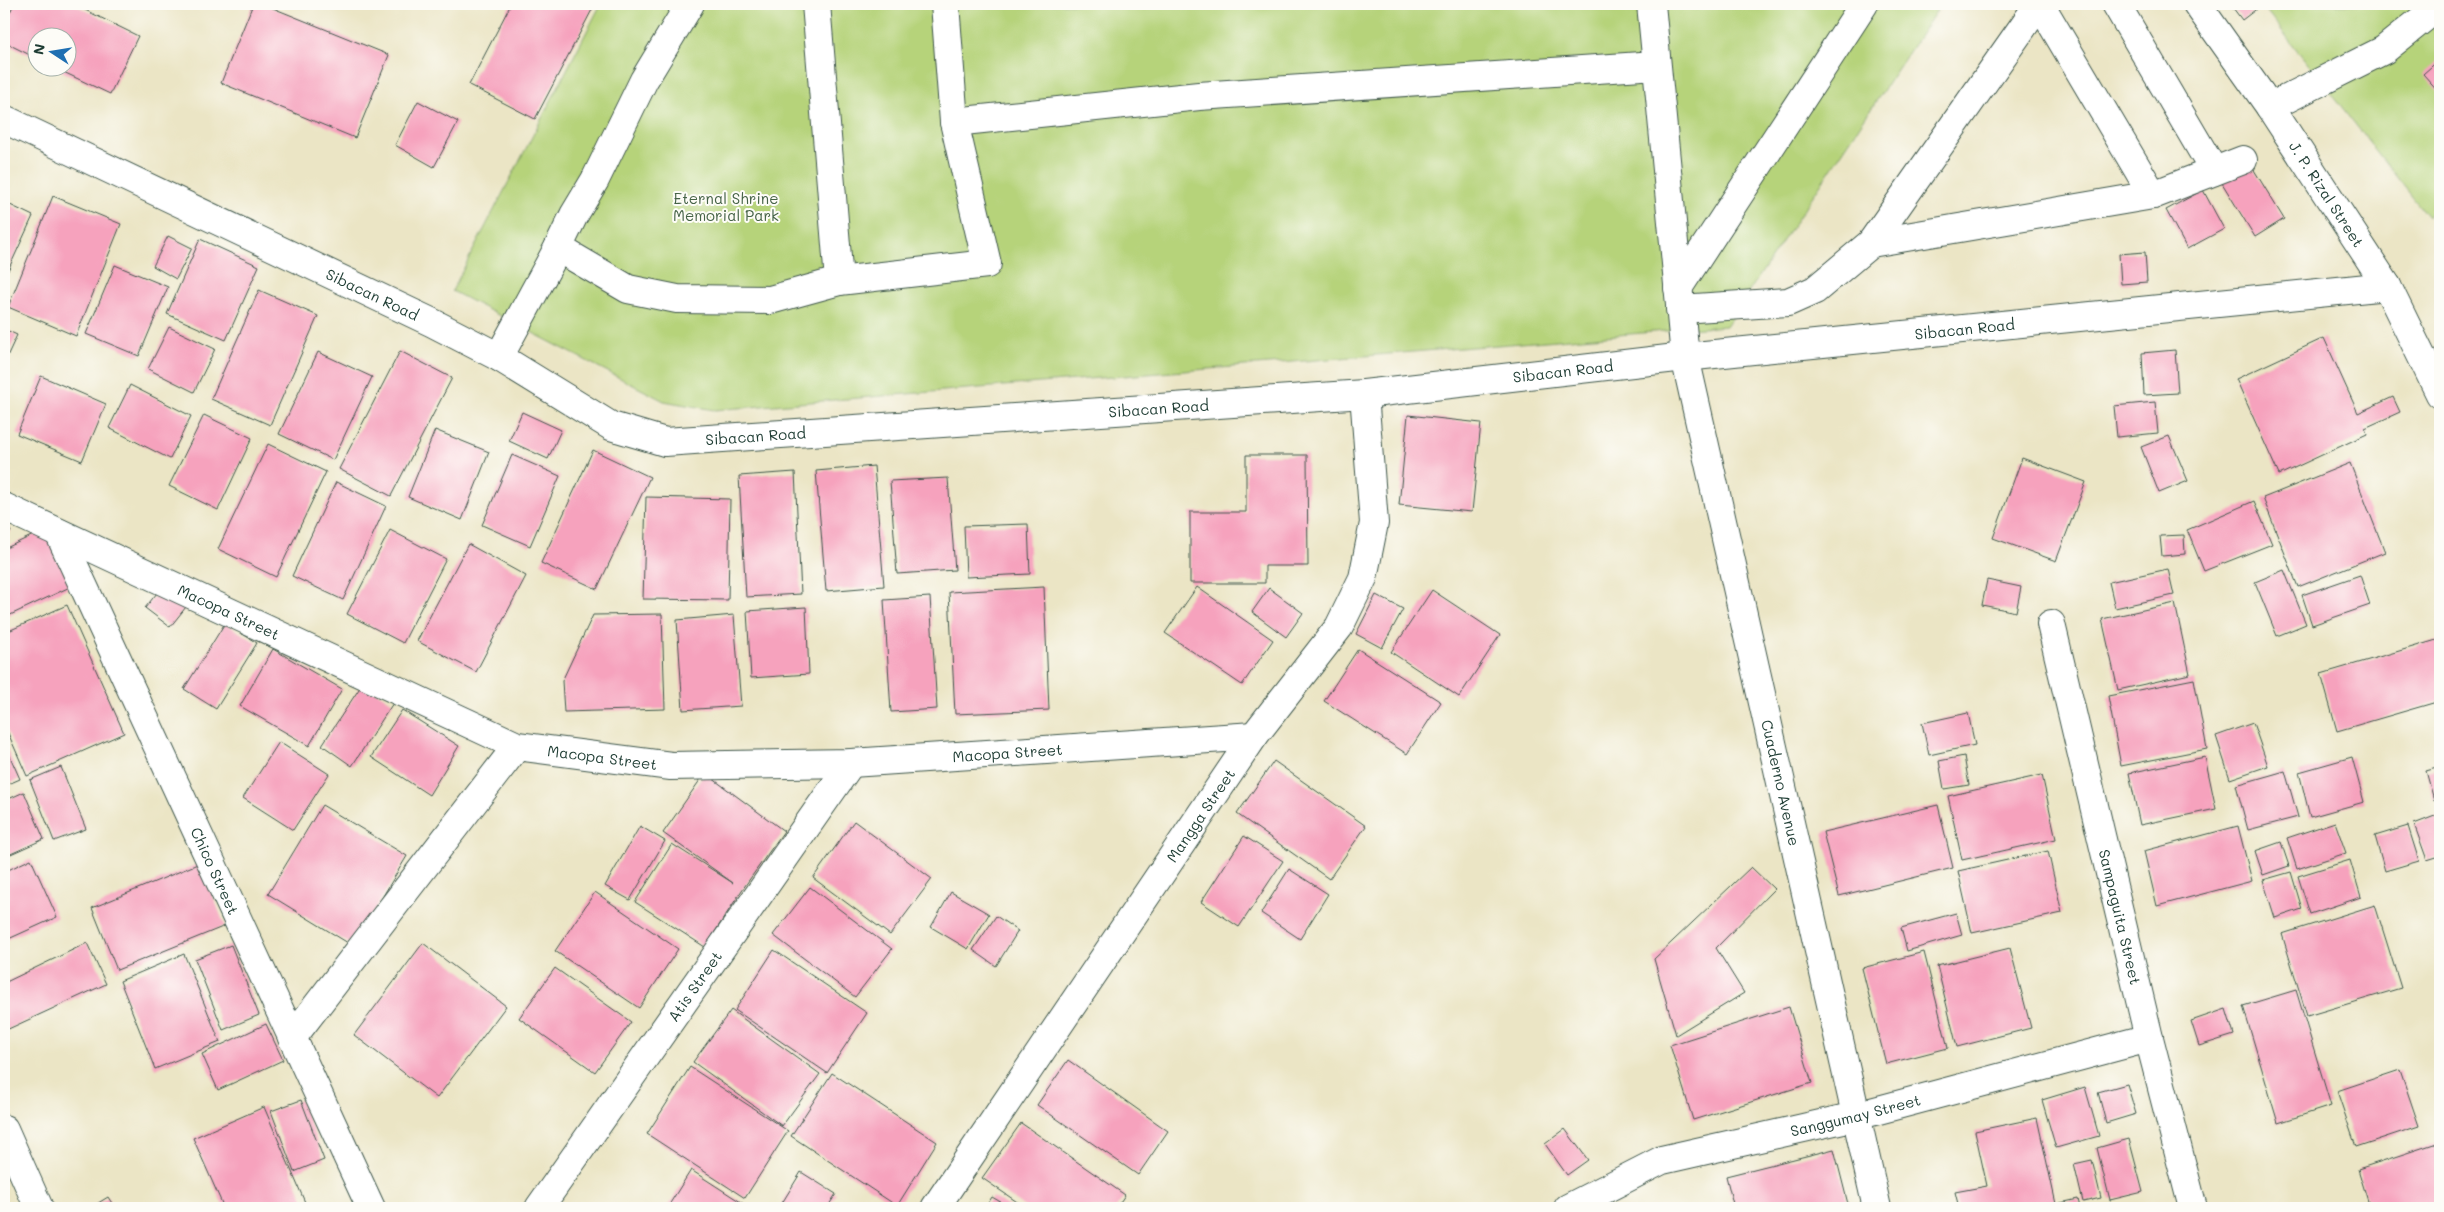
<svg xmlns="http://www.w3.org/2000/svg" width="2444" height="1212" viewBox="0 0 2444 1212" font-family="Mali,sans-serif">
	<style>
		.green { fill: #b6d37a; stroke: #6a8857 }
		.building { fill: #f6a2bd }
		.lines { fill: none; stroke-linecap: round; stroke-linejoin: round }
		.minor-casing { stroke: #3e564a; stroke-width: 30 }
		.minor { stroke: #fff; stroke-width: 28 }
		.labels { text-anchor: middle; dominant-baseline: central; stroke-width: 4; stroke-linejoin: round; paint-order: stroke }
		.street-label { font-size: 15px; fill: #1f3d34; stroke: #fdfcf7 }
		.park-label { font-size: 15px; fill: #456246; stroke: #fdfcf7 }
	</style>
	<rect width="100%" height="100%" fill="#fdfcf7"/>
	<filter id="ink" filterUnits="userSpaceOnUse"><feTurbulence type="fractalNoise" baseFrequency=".02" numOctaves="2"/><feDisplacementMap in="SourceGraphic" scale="10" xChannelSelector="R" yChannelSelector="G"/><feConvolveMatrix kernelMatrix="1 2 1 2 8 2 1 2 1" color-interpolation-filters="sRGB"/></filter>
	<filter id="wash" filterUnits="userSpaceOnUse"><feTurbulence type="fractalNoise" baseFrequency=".0096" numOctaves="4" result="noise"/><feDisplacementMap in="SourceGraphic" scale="20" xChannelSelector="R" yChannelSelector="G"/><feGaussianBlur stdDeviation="1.12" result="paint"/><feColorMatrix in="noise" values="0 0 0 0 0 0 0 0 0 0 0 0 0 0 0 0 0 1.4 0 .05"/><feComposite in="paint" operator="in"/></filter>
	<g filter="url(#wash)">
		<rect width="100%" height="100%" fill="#ebe5c5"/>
		<path class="green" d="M601 4H1941L1726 326 714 410 664 401 452 291Z
			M2261 4H2440V198L2428 217Z"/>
		<g id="blocks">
			<path class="building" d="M14 4H73L138 36 110 94 55 68H68V38H38V59L4 42V24Z
				M253 4H263L389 55 355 138 221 83Z
				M511 4H595L535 119 469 85Z
				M2230 4H2263L2242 20Z
				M2440 59V93L2423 74Z
				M418 101 458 122 434 167 395 145Z
				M2251 165 2284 219 2255 237 2222 183Z
				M2203 190 2224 229 2187 249 2166 210Z
				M53 196 121 224 76 336 8 307Z
				M4 202 33 216 4 279Z
				M168 236 192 248 176 279 153 266Z
				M200 239 259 266 226 340 167 314Z
				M2145 252 2147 282 2121 284 2119 254Z
				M115 265 168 287 139 356 86 334Z
				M259 290 318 316 270 425 211 399Z
				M169 327 215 349 194 392 148 369Z
				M4 329 17 335 4 363Z
				M2324 338 2358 413 2393 397 2400 412 2365 428 2367 434 2279 475 2236 379Z
				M2175 350 2178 393 2144 395 2142 353Z
				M400 351 452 378 391 496 339 469Z
				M318 352 372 377 333 460 279 434Z
				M41 376 106 404 82 461 17 434Z
				M130 385 191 416 170 459 109 428Z
				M2155 402 2158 433 2117 437 2114 406Z
				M522 412 561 430 548 459 509 441Z
				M204 415 252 438 218 510 169 486Z
				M1408 415 1481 423 1472 512 1399 505Z
				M435 430 489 452 462 520 408 497Z
				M2169 436 2188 481 2159 493 2141 447Z
				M268 444 326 472 276 577 218 549Z
				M593 450 650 477 597 589 541 563Z
				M512 455 560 476 530 546 482 525Z
				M1246 455H1307L1308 566H1265V583H1190V512H1246Z
				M2022 458 2086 482 2056 561 1993 538Z
				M2350 463 2385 552 2298 587 2263 498Z
				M874 466 884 586 826 591 816 471Z
				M795 472 801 594 746 597 739 476Z
				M948 478 955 570 897 574 890 481Z
				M336 482 386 506 343 600 292 576Z
				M646 497 730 499 728 600 643 599Z
				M2254 501 2272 544 2204 571 2187 530Z
				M4 519 11 532 4 536Z
				M1028 524 1030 574 966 577 964 526Z
				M46 529 72 586 6 617 4 612V549Z
				M390 530 446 559 403 643 347 614Z
				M2184 535 2185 554 2162 556 2160 536Z
				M468 544 526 576 476 672 417 641Z
				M2168 569 2174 595 2115 608 2109 582Z
				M2284 570 2306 624 2277 636 2255 582Z
				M2360 575 2370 605 2312 625 2302 595Z
				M1987 580 2021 587 2016 612 1982 605Z
				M1044 587 1049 710 955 714 949 592Z
				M1197 587 1273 640 1242 685 1165 633Z
				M161 588 186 607 170 627 145 608Z
				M1269 588 1303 613 1286 637 1252 612Z
				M1432 590 1500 635 1459 697 1391 652Z
				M1376 595 1403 609 1382 648 1356 634Z
				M930 597 937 709 891 712 884 600Z
				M2175 603 2190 674 2118 690 2102 619Z
				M67 605 124 733 27 776 4 724V633Z
				M806 607 809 674 751 678 747 611Z
				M662 614 665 709 564 712 562 681 593 615Z
				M734 615 741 706 683 710 677 620Z
				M225 623 257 643 216 709 184 689Z
				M2440 639V701L2337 731 2321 674Z
				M273 649 342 689 309 746 240 706Z
				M1358 649 1441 702 1407 754 1324 701Z
				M2194 679 2207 749 2121 766 2108 696Z
				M363 683 393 703 352 766 322 745Z
				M402 710 459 746 429 795 371 757Z
				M1968 713 1975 745 1929 755 1922 723Z
				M2253 723 2268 766 2230 779 2216 736Z
				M279 742 329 774 293 830 243 798Z
				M4 743 20 779 4 786Z
				M1964 756 1969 785 1944 789 1939 761Z
				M2205 757 2216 809 2140 825 2129 773Z
				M2352 757 2364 802 2310 817 2299 772Z
				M1274 761 1366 826 1329 879 1237 814Z
				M61 767 86 829 54 841 30 780Z
				M2440 767V798L2434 800 2426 771Z
				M2285 771 2298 817 2248 830 2236 785Z
				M705 773 784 831 742 890 705 947 635 902 672 844 733 883 663 833Z
				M2042 775 2056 839 1962 860 1948 796Z
				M24 792 44 839 4 857V801Z
				M322 805 407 856 353 946 268 894Z
				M1938 805 1953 868 1839 896 1823 832Z
				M2440 814V856L2427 860 2414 824Z
				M854 821 932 879 890 935 813 878Z
				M2335 822 2346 853 2297 869 2287 838Z
				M640 826 665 841 630 900 605 886Z
				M2238 826 2252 881 2157 906 2144 851Z
				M2408 826 2419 861 2385 871 2375 836Z
				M1244 836 1283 861 1239 927 1201 902Z
				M2281 842 2289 866 2263 875 2255 851Z
				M2048 851 2062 913 1972 933 1958 871Z
				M31 859 57 917 4 941V872Z
				M2350 860 2361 897 2310 914 2298 876Z
				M200 863 225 926 117 970 92 908Z
				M1751 867 1774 889 1716 948 1744 993 1676 1035 1654 959Z
				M1289 869 1328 894 1300 939 1261 913Z
				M2291 872 2302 909 2275 918 2263 880Z
				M810 887 892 949 855 997 773 935Z
				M595 892 678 949 639 1008 555 951Z
				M951 892 989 914 968 949 931 927Z
				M2375 905 2401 988 2307 1016 2282 934Z
				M1956 913 1962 935 1907 951 1901 928Z
				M996 916 1018 931 996 966 973 950Z
				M87 943 106 984 4 1031V983Z
				M423 943 506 1006 437 1098 354 1035Z
				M231 945 259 1015 223 1030 195 959Z
				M2010 948 2031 1028 1957 1047 1937 966Z
				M774 950 867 1013 827 1073 735 1010Z
				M1924 952 1948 1048 1886 1064 1862 968Z
				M184 954 220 1042 155 1069 120 981Z
				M555 968 631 1022 595 1072 519 1018Z
				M2296 990 2331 1106 2278 1123 2243 1006Z
				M1789 1007 1812 1083 1693 1120 1670 1045Z
				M2226 1009 2234 1035 2199 1046 2191 1021Z
				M731 1010 820 1074 782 1126 693 1062Z
				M266 1024 283 1060 218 1090 202 1054Z
				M1068 1060 1168 1131 1138 1175 1037 1105Z
				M690 1067 788 1131 745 1198 647 1134Z
				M2400 1070 2419 1126 2356 1147 2337 1091Z
				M832 1073 937 1142 897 1206 791 1136Z
				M2127 1084 2136 1114 2106 1123 2098 1092Z
				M2085 1087 2099 1136 2056 1148 2042 1100Z
				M301 1100 324 1160 294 1172 271 1111Z
				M264 1107 307 1207 303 1208H224L193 1138Z
				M2037 1118 2056 1204 2078 1199 2080 1208H1959L1955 1192 1987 1186 1975 1131Z
				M1021 1123 1125 1195 1116 1208H1026L982 1178Z
				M1565 1129 1588 1160 1567 1175 1545 1144Z
				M2129 1139 2143 1192 2110 1200 2097 1148Z
				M2440 1142V1208H2370L2358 1169Z
				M1834 1149 1849 1208H1734L1726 1176Z
				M2092 1160 2101 1198 2083 1202 2074 1164Z
				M691 1170 747 1206 745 1208H667Z
				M801 1172 836 1194 827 1208H779Z
				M108 1197 115 1208H90Z
				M992 1197 1011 1208H985Z"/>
		</g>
	</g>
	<g filter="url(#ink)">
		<use href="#blocks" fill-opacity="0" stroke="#3e564a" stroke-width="1"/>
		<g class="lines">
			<g class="minor-casing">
				<g id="minor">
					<path d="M690 4 644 80 595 180 574 215 558 248 628 289 677 299 770 300 839 281 987 264 954 122 945 4"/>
					<path d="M816 4 839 281"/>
					<path id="s1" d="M1651 4 1685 357 1877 1208"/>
					<path d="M2040 4 2153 195"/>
					<path d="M2116 4 2214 171"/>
					<path id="s2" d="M2197 4 2270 107 2387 286 2440 394"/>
					<path d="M2270 107 2384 50 2440 5"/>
					<path id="s3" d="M4 119 431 322 499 357 611 426 665 442 1364 394 1685 357 2387 286"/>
					<path d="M954 122 1199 96 1656 65"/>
					<path d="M1871 243 2153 195 2243 160"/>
					<path d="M1678 288 1864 4"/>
					<path d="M1680 309 1788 302 1815 290 1871 243 2039 4"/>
					<path d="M499 357 558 248"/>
					<path id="s4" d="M4 507 517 746 671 766 851 763 1254 736"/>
					<path id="s5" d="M59 533 371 1208"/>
					<path id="s6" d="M2051 624 2149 1038 2193 1208"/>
					<path d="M292 1038 517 746"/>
					<path d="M4 1129 39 1208"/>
					<path id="s7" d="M539 1208 851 763"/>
					<path id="s8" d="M935 1208 1254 736 1339 627 1363 578 1374 523 1364 394"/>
					<path id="s9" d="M1568 1208 1662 1160 1856 1116 2149 1038"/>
				</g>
			</g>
			<use href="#minor" class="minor"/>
		</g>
	</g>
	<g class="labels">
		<g class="street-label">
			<text stroke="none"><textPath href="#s2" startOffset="230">J. P. Rizal Street</textPath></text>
			<text stroke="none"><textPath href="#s3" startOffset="408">Sibacan Road</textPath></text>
			<text stroke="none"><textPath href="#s3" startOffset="2042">Sibacan Road</textPath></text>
			<text stroke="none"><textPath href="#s3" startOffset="1638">Sibacan Road</textPath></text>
			<text stroke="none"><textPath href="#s3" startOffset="1232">Sibacan Road</textPath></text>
			<text stroke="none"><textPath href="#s3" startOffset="828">Sibacan Road</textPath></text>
			<text stroke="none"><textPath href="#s4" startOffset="248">Macopa Street</textPath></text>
			<text stroke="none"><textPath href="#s4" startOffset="1058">Macopa Street</textPath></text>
			<text stroke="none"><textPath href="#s4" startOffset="652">Macopa Street</textPath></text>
			<text stroke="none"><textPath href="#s1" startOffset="791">Cuaderno Avenue</textPath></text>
			<text stroke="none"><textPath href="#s8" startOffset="474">Mangga Street</textPath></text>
			<text stroke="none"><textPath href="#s5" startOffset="372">Chico Street</textPath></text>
			<text stroke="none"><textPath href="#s6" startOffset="301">Sampaguita Street</textPath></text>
			<text stroke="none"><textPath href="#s7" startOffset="271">Atis Street</textPath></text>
			<text stroke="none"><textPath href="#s9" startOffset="304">Sanggumay Street</textPath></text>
		</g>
		<g class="park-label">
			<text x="726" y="198">Eternal Shrine<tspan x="726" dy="17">Memorial Park</tspan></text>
		</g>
	</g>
	<rect width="2444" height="1212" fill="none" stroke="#fdfcf7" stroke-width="20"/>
	<g transform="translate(52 52) rotate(282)"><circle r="24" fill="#fdfcf7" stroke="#a4b0a9"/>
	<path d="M0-4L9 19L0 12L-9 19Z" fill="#1f6fb2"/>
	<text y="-8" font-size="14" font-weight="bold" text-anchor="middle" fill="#1f3d34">N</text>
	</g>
</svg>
